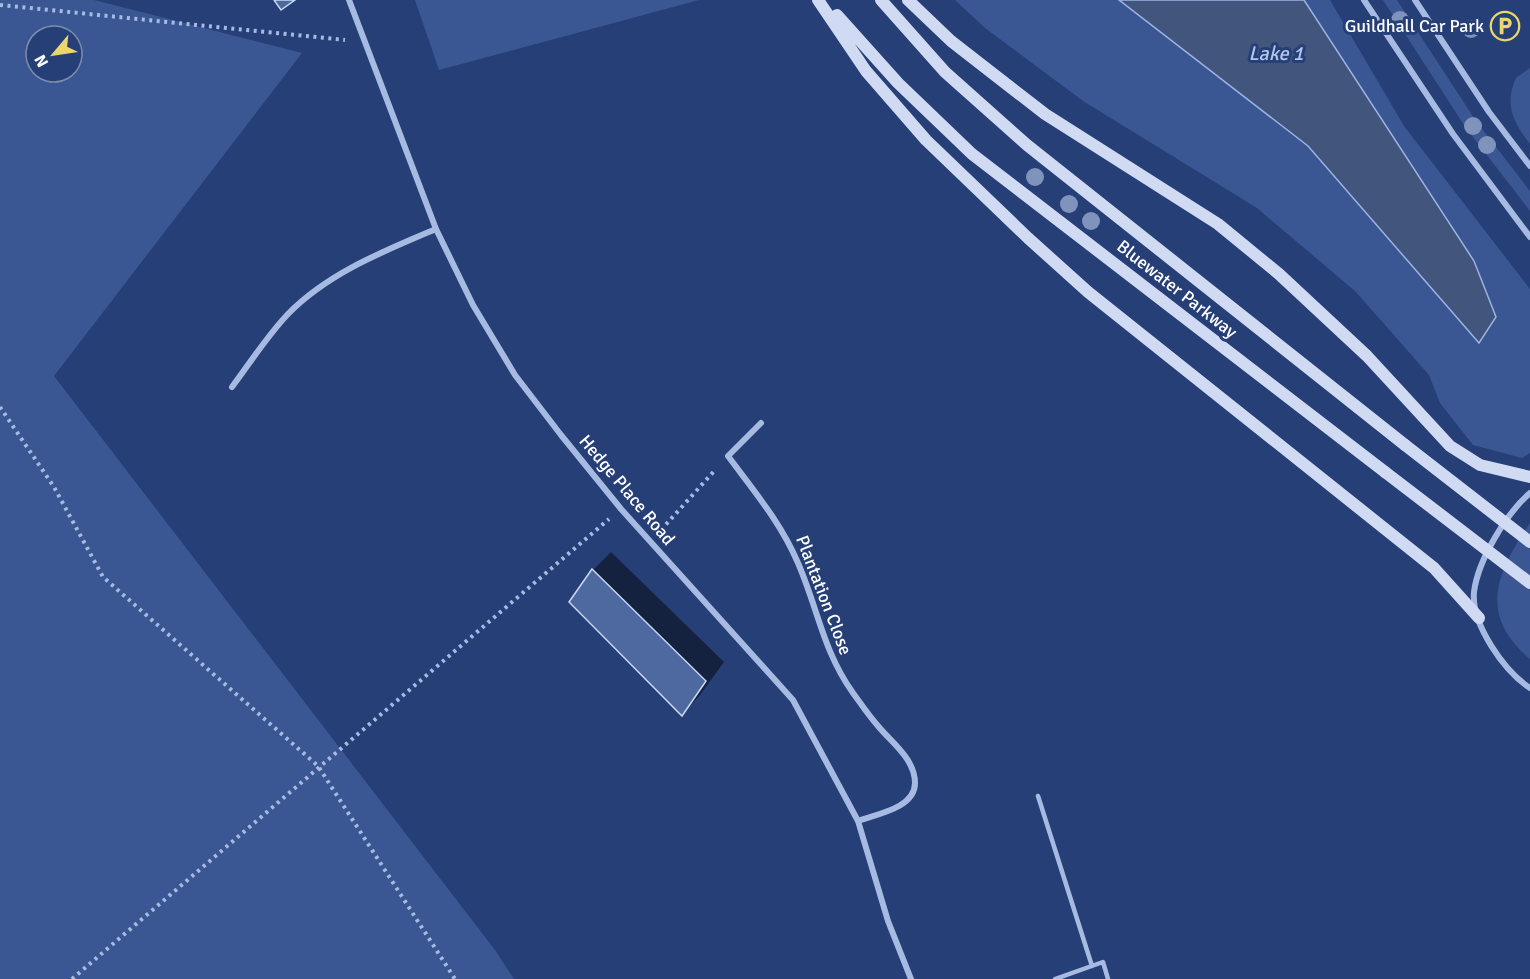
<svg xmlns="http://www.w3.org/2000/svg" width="1530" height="979" viewBox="0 0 1530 979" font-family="Signika,sans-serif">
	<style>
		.green { fill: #3a5794; fill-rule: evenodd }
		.water { fill: #42557d; stroke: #9cb4e3; stroke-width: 1.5 }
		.shadow { fill: #0007 }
		.building { fill: #4e69a0; stroke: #c9d7f2; stroke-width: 1.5 }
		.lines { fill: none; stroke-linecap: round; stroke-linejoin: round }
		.path { stroke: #a7bbe2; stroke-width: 4; stroke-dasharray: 3 4.5; stroke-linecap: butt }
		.lane { stroke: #a7bbe2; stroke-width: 4.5 }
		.street { stroke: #a7bbe2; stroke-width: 6 }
		.secondary { stroke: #d0daf3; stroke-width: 12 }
		.secondary-bridge { stroke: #d0daf3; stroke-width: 12 }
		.tree { fill: #8093bb }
		.labels { text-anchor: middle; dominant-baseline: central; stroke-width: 6; stroke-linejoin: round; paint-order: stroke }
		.poi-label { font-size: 18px; fill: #fff; stroke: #263f77; text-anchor: end }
		.street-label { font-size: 18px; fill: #fff; stroke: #263f77 }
		.water-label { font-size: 20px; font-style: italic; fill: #b2c5ea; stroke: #263f77 }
	</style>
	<rect width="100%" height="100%" fill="#263f77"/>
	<path class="green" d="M0 0H94L302 53 54 376 495 950 514 979H0ZM36 36H72V72H36Z
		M415 0H699L439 70Z
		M955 0H1119L1308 146 1479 343 1304 0H1330L1404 126 1530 289V453L1522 458 1473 445 1440 403 1429 375 1356 292 1257 208 1083 101 985 28Z
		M1383 0H1397L1476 121 1530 191V211L1466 128Z
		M1530 68V144C1513 122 1504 104 1516 78Z
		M1530 523V659C1477 614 1497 572 1530 523Z"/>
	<path class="water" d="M1119 0H1304L1474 261 1496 317 1479 343 1308 146Z"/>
	<path class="shadow" d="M611 552 724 662 700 695 682 714 593 570Z"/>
	<path class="building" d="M274 0H295L281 10Z
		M592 569 706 681 682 716 569 602Z"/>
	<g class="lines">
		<path class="path" d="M0 5 345 40
			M0 407 54 487 103 577 318 766 455 979
			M661 530 716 469
			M72 979 609 519"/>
		<path class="lane" d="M1038 796 1092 966
			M1055 979 1103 962 1108 979"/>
		<path class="street" d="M349 0 436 229 473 305 515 375 561 435 621 509 793 700 858 821 888 921 911 979
			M1364 0 1453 134 1530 237
			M1415 0 1489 112 1530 166
			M232 387C250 363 267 336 288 314 328 273 384 251 436 229
			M761 423 728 456C754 491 781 523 798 563 818 609 823 651 853 693 861 704 869 716 878 726 892 743 915 759 915 783 915 808 877 814 858 821
			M1530 493C1506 514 1478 560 1474 592 1471 624 1504 671 1530 688"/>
		<path class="secondary" d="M818 0 866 71 926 140 1028 238 1088 292 1434 568 1479 618
			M881 0 945 72 1027 145 1405 445
			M908 0 951 41 1045 114 1218 224 1279 274 1367 356 1450 446 1480 465 1530 477
			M837 15 898 83 972 154 1385 472"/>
		<path class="secondary-bridge" d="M1405 445 1530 542
			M1385 472 1530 583"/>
	</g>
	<g class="tree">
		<circle cx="1400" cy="20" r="9"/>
		<circle cx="1471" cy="29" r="9"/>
		<circle cx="1473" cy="126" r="9"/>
		<circle cx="1487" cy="145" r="9"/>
		<circle cx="1035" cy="177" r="9"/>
		<circle cx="1069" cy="204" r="9"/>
		<circle cx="1091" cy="221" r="9"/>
	</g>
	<defs>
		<g id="parking-ring" transform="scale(1.5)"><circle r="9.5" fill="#263f77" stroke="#ebd66d" stroke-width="1.5"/><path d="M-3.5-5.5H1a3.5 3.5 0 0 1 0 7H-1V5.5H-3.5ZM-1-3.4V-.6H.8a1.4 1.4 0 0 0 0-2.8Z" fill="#ebd66d"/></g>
	</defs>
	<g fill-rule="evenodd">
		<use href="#parking-ring" x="1505" y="26"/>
	</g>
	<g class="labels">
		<g class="poi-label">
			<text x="1484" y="26">Guildhall Car Park</text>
		</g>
		<g class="street-label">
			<text transform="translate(1177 289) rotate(38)">Bluewater Parkway</text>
			<text transform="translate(627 490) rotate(50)">Hedge Place Road</text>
			<text transform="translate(824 595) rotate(69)">Plantation Close</text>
		</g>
		<g class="water-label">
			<text x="1276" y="53">Lake 1</text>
		</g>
	</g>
	<g transform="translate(54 54) rotate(241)"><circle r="28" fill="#263f77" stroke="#7d8cad" stroke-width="1.5"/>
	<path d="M0-4.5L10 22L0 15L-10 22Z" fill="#ebd66d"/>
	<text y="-9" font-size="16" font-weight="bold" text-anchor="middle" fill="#ffffff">N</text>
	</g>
</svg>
